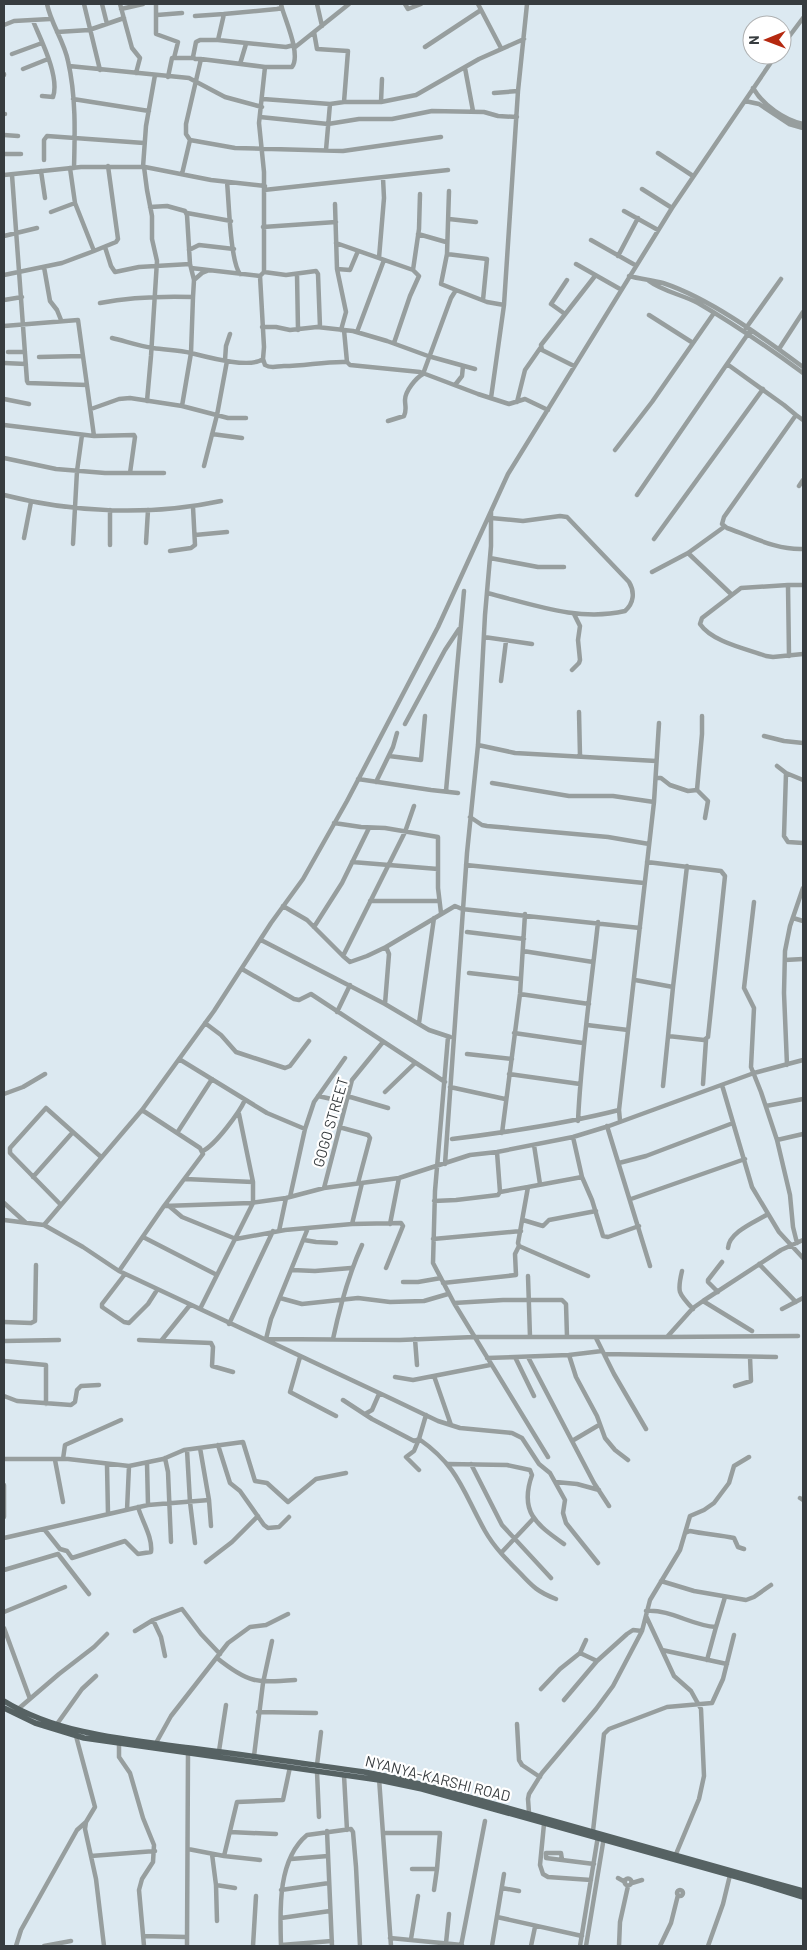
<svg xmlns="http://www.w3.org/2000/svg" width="807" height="1950" viewBox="0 0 807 1950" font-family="Barlow,sans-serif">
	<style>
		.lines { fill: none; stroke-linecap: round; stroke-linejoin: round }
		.minor { stroke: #979e9e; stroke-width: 4.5 }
		.major { stroke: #566263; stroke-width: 5.5 }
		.labels { text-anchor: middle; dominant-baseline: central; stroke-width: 4.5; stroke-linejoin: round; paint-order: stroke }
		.street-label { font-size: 15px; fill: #373c3f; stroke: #fff }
	</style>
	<rect width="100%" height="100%" fill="#dce9f1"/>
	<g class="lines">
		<path class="minor" d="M47 4C51 24 64 41 68 61 76 96 75 132 74 168
			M84 4 100 70
			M102 4 107 24
			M120 4 132 48 140 58 136 73
			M156 4V34L178 42 174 58
			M317 4 322 26
			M405 4 408 9 421 4
			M478 4 501 48
			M121 9 143 4
			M157 15 182 13
			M195 16 224 14
			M33 21C41 40 60 77 53 97L42 96
			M4 25 14 21 50 19
			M57 32 89 30 124 18
			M314 32 317 49 348 51 344 102
			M218 40 286 47 294 45
			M782 46 803 18
			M425 47 481 10
			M294 48 349 4
			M12 54 42 43
			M201 59 265 67H292C301 55 286 22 282 8
			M240 64 246 44
			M69 66 189 78 225 97 262 107
			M465 68 473 111
			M23 69 48 59
			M4 74V75
			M168 77 172 58H194
			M753 88C763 105 784 120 803 124
			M494 93 518 91
			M73 99 149 111
			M263 99 330 104 344 102H381L416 95 479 59 524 39
			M745 101 759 104 789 124 803 128
			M381 102 382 79
			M4 114H5
			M260 117 328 124 359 119H392L432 111 484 112 498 116 517 117
			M4 135 18 136
			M190 140 186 134V124L201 59H195L193 57 196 42 200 40H218L224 14 277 9 282 8 281 4
			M326 150 330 104
			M658 153 693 176
			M4 154H21
			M44 160V140L47 136 144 143
			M143 167 146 126 155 75
			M144 167 147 190 152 216V239L157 261 151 356 147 401
			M70 168 75 203 94 251 116 242 118 239 108 166
			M41 171 45 198
			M182 174 190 140 235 148 343 151 441 137
			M4 175 81 167H145L211 180 265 186
			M12 175 27 381 28 383 87 385
			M227 182C229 201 230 261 240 274
			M642 189 672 208
			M264 190 448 170
			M449 191 447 254 441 284 456 290
			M335 204 337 269 346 312 341 330
			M150 207 167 206 185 211 187 215 190 264 194 280 193 297 191 353 182 406
			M624 211 658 230
			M51 212 75 203
			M187 213 231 221
			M449 219 476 222
			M263 227 336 222
			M418 234 446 242
			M4 236 37 228
			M591 240 635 265
			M336 243 413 270 419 276 410 296 394 343
			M105 247 111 266 115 272 139 267 190 264
			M189 250 199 245 234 249
			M447 254 487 259 483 300
			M618 256 638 218
			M379 258 384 198 383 178
			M576 264 620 289
			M44 267 50 301 57 310 61 320
			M191 268 260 276
			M337 269 350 270 358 251
			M413 270 419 229 420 194
			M264 272 286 275 316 271 318 274 320 327
			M297 274 298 330
			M4 275 62 263 94 251
			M629 276C640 279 652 280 663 283 711 299 762 337 803 367
			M194 280 202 273 207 271
			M649 281C662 291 683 295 698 303 734 324 769 348 803 373
			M4 300 22 297
			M100 303C131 297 161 296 193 297
			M565 314 551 304 567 280
			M649 315 693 343
			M4 326 78 320 94 436
			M262 327H276L290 330 317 327 353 331 387 341 428 356 475 369
			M746 328 781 279
			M344 330 347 362 350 365 420 372 478 394 509 404 525 399 548 410
			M750 331 727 364 784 405 796 415 724 517 722 524 727 528C753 537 776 550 803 549
			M357 332 384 260
			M112 338C125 341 139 346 153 348 166 350 179 350 191 353 207 357 250 369 263 359L264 347 260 276 264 272V172L259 123 265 67
			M779 349 803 312
			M8 352H25
			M39 357 82 356
			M263 359 265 365C271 369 277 366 284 366 305 366 326 361 347 362
			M225 360 226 346 230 334
			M4 363 26 364
			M574 366 542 350 541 345 595 276
			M455 385 462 376 463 366
			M491 398 504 305 518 91 527 4
			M4 399 29 404
			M517 402 525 370 541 347
			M91 409 119 399 130 398 182 406 228 418H246
			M796 415 803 420
			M388 421 404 416C407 410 405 406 405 400 405 391 416 378 423 374L451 298 456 290 487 302 504 305
			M4 425 94 436 134 435 135 437 130 473
			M212 434 242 438
			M615 450 652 402 714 313
			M4 458 56 469 105 473H164
			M204 466 217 415 227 361
			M799 486 803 480
			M4 495C73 513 151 516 221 501
			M637 495 727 364
			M110 510V545
			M195 535 227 532
			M24 538 31 502
			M654 539 763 389
			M146 543 148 510
			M73 544 77 471 82 435
			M170 551 191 548 195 545 193 507
			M688 553 731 594
			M490 558 538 567H564
			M652 572 688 553 724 527
			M788 585 741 588 702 618 700 624C712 642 747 649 766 656L773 657 803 654
			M487 593C532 604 578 622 625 611 634 603 635 592 629 582L567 517 560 516 523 521 491 518
			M484 637 532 644
			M789 656 788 585H803
			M572 670 579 663 580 660 578 640 580 626 574 614
			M501 681 506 641
			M579 712 580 756
			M405 724 445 650 459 629
			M764 736 784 741 803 743
			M478 745 515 753 656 761
			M389 756 421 760 425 716
			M777 766 786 773 803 780
			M786 773 784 836 788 842 803 843
			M656 778H661L670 785 688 791 697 790 708 801 705 818
			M358 779 431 790 458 793
			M376 782 393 747 397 733
			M492 783 569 796H613L654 802
			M697 790 702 734V716
			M446 791 464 591
			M470 817 482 825 487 826 608 837 649 844
			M334 823 361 827 385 828 438 837V888L441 913
			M352 862 438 869
			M647 862 721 871 725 876 708 1037 704 1040 668 1036
			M466 865 644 883
			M370 901H439
			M754 902 744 988 754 1008 751 1067 761 1092 777 1140 790 1195 793 1227 797 1243
			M283 906 307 920 343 956 350 962 367 956 386 947 389 954 385 1004
			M793 918 803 921
			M314 927 342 883 369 828
			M467 932 524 939
			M261 940 385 1004 429 1030 450 1037
			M386 947 455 906 462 909 640 928
			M523 951 593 962
			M343 956 405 832 414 806
			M785 960 803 959
			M242 969 294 999 299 1000 311 994 445 1082
			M469 973 520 979
			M635 980 673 987 663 1086
			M673 987 687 866
			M520 994 589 1004
			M337 1012 350 985
			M205 1023 221 1035 236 1052 285 1068 290 1066 309 1041
			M419 1023 434 918
			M587 1025 628 1030
			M514 1033 583 1043
			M448 1037 435 1191 433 1263 454 1303 548 1457
			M467 1054 512 1059
			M179 1059 267 1113 305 1129
			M787 1065 784 993 785 951 790 926 803 888
			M509 1074 580 1084
			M703 1084 706 1040
			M722 1085 752 1187 779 1232 803 1258
			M450 1087 505 1099
			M385 1092 415 1063
			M4 1094 23 1087 45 1074
			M318 1096 345 1102
			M347 1096 388 1108
			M766 1106 803 1099
			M142 1110 200 1148 203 1154 164 1206
			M578 1121C581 1054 591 988 598 922
			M620 1121 619 1110 654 802 659 723
			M607 1126 650 1266
			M339 1127 368 1135 370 1138 358 1183
			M177 1133 212 1079
			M502 1133 520 994 525 914
			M573 1137 582 1177 592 1200 603 1236 608 1237 639 1226
			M452 1139C509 1132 564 1124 619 1110
			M777 1140 803 1134
			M534 1145 540 1184
			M203 1151C216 1144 239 1113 245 1100
			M619 1163 646 1156 733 1123
			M445 1164 467 853 478 745 485 615 491 546V511
			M33 1177 73 1132
			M185 1179 253 1182
			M324 1188 352 1080 383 1042
			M500 1192 528 1187
			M290 1197 305 1129 314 1102 345 1058
			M631 1199 745 1159
			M434 1201 456 1200 498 1195 500 1192 497 1152
			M4 1203 25 1222
			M61 1205 10 1153V1148L46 1108 101 1157
			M169 1206 182 1217 236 1239 285 1230 352 1224 401 1223 403 1226 386 1268
			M4 1220 44 1225 142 1110 214 1011 271 923 303 879 347 801 438 627 508 474 672 208 776 55
			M523 1220 543 1226 549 1220 596 1211
			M352 1224 362 1183
			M390 1224 399 1178
			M44 1225 83 1247 119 1271 392 1399 438 1421 460 1428 512 1433 522 1438 539 1464 550 1473 565 1500 563 1513 566 1523 598 1563
			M308 1228 271 1319 266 1339 400 1340 474 1337H667L693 1308 703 1301 781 1250 803 1240
			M279 1231 286 1198
			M143 1237 217 1275
			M433 1239 521 1231
			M304 1240 316 1242 336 1243
			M519 1246 588 1276
			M728 1248C729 1232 755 1222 768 1214
			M759 1264 796 1302
			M292 1270 315 1271 351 1268
			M119 1271 164 1206 251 1203 286 1198 324 1188 399 1178 470 1155 497 1152 573 1137 609 1126 754 1073 803 1060
			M682 1271C677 1292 678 1293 693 1309
			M125 1274 102 1304V1307L124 1322 129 1323 148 1304 157 1290
			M528 1276 530 1337
			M403 1282H418L441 1278
			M443 1283 516 1275 515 1254 519 1246 518 1243 528 1187 582 1177
			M718 1292 708 1282V1280L722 1262
			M280 1298 302 1304 358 1298 390 1302 424 1301 448 1294
			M703 1301 752 1331
			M454 1303 503 1300H562L566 1304 567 1337
			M200 1309 253 1203V1182L239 1114
			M782 1309 803 1298
			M4 1322 31 1323 35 1321 36 1265
			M229 1324 273 1231
			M667 1337 798 1336
			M596 1338 614 1374 646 1429
			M333 1339C340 1306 348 1276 362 1245
			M415 1339 417 1365
			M139 1340 161 1341 190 1305
			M4 1341 59 1340
			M161 1341 211 1343 213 1347 212 1366 233 1372
			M602 1351 569 1355 576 1377 597 1416 605 1438 615 1450 628 1460
			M604 1354 776 1357
			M300 1357 290 1392 336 1416
			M515 1357 534 1396
			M528 1357 594 1483 609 1506
			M487 1358 569 1355
			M4 1361 46 1365V1404
			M434 1376 451 1425
			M395 1377 413 1380 490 1365
			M735 1386 751 1381 750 1357
			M4 1396 17 1401 71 1405 75 1402 77 1390 81 1386 99 1385
			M343 1400 372 1419 414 1441 419 1439 426 1415
			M365 1414 372 1410 379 1394
			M572 1441 599 1425
			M218 1445 230 1483 240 1491 264 1525 268 1528 279 1527 289 1517
			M200 1448 209 1500 211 1526
			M187 1450 190 1502 195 1543
			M165 1458 168 1472 171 1542
			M4 1459H68L129 1466 163 1459 184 1450 243 1442 255 1481 267 1483 288 1502 316 1479 346 1473
			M63 1459 65 1445 121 1420
			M55 1460 63 1502
			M147 1463 148 1505
			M448 1464 507 1465 530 1470 532 1475C519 1512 536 1524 564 1544
			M471 1464 502 1525 551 1578
			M107 1465 108 1514
			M419 1470 406 1457 414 1451 419 1439C459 1467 463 1492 485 1531 494 1547 507 1560 520 1573 533 1587 538 1592 556 1599
			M556 1482 577 1484 599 1490
			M4 1485V1517
			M800 1498 803 1500
			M127 1510 129 1466
			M44 1529 60 1549 67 1551 72 1558 125 1541 138 1554 151 1552C153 1538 142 1521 138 1507
			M685 1533 690 1531C704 1534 720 1535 734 1538L738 1547 744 1549
			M4 1538 148 1505 209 1500
			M501 1553 533 1519
			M206 1562 232 1542 258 1516
			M4 1570 58 1554 89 1594
			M661 1581 694 1591 746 1600 754 1597 771 1585
			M646 1611C671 1609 692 1626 716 1627L725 1597
			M4 1612 65 1587
			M646 1616 674 1676 691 1691 701 1709 704 1776 699 1799 676 1854
			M153 1620 161 1637 165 1656
			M4 1628 30 1699
			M135 1631 153 1620 182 1609 201 1634 220 1654
			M662 1650 727 1664
			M580 1653 597 1661 627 1634 633 1630 642 1631
			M217 1658C248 1683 256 1683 295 1680
			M707 1660 716 1627
			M541 1689 560 1669 580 1653 586 1640
			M564 1700 597 1661
			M17 1710 59 1674 94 1647 107 1634
			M258 1712 316 1713
			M57 1724 82 1689 96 1676
			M517 1724 519 1760 522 1765 540 1777
			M76 1736 95 1807 86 1822 85 1829 96 1879 104 1946
			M119 1742V1757L130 1773 143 1818 154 1845 153 1862 142 1879 139 1890 144 1946
			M156 1743 171 1716 228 1643 250 1627 266 1625 288 1614
			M219 1751 226 1705
			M254 1756 263 1683 272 1641
			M317 1765 321 1732
			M317 1772 319 1817
			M344 1775 347 1830
			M379 1778 391 1946
			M529 1813 528 1799 529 1794 542 1773 596 1709 613 1686 642 1631 650 1600 680 1550 690 1516 704 1510 714 1503 729 1483 734 1466 749 1457
			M544 1824 540 1865 543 1874 548 1877 591 1880
			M327 1831 332 1946
			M593 1831 604 1734 609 1729 667 1707 712 1703 723 1679 734 1635
			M230 1832 276 1834
			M383 1833H440L437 1869H412
			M188 1849 224 1856 260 1860
			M212 1854 216 1885 235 1888
			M91 1856 155 1851
			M224 1856 237 1802 283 1800 290 1767
			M291 1859 328 1856
			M562 1860 561 1853H546V1858L594 1864
			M618 1878 625 1882
			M624.5 1882a3.5 3.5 0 1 1 7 0a3.5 3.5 0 1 1-7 0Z
			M632 1883 642 1880
			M216 1885 217 1921
			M502 1888 519 1891
			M677 1893a3 3 0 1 1 6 0a3 3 0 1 1-6 0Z
			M281 1890 329 1883
			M434 1890 437 1869
			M497 1917 582 1936
			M281 1918 330 1911
			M143 1936 186 1937
			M390 1938 462 1945
			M411 1939 418 1896
			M446 1943 449 1914
			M281 1945 332 1941
			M16 1946 21 1930 77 1830 86 1822
			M44 1946 71 1941
			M187 1946 188 1753
			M253 1946 256 1896
			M281 1946C280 1911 277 1860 307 1835L351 1829 353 1832 356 1867 360 1946
			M461 1946 485 1821
			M492 1946 504 1874
			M531 1946 535 1927
			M580 1946 598 1836
			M586 1946 604 1837
			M619 1946 620 1922 628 1886
			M660 1946 671 1923 678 1895
			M708 1946 723 1904 730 1875"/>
		<path class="major" d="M4 1701C61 1736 133 1740 198 1749 253 1756 309 1764 364 1772L401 1779 454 1793 803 1891
			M4 1708 35 1723 84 1738 379 1780 422 1789 748 1880 803 1897"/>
	</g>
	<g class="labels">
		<g class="street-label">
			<text transform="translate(330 1122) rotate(-74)">GOGO STREET</text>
			<text transform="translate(438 1778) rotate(14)">NYANYA-KARSHI ROAD</text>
		</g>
	</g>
	<rect width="807" height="1950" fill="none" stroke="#373c3f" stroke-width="10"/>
	<g transform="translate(767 40) rotate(269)"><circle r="24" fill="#ffffff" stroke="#afb1b2"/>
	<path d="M0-4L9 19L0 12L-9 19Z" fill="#b52910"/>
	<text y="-8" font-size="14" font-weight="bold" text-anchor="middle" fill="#373c3f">N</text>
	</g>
</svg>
